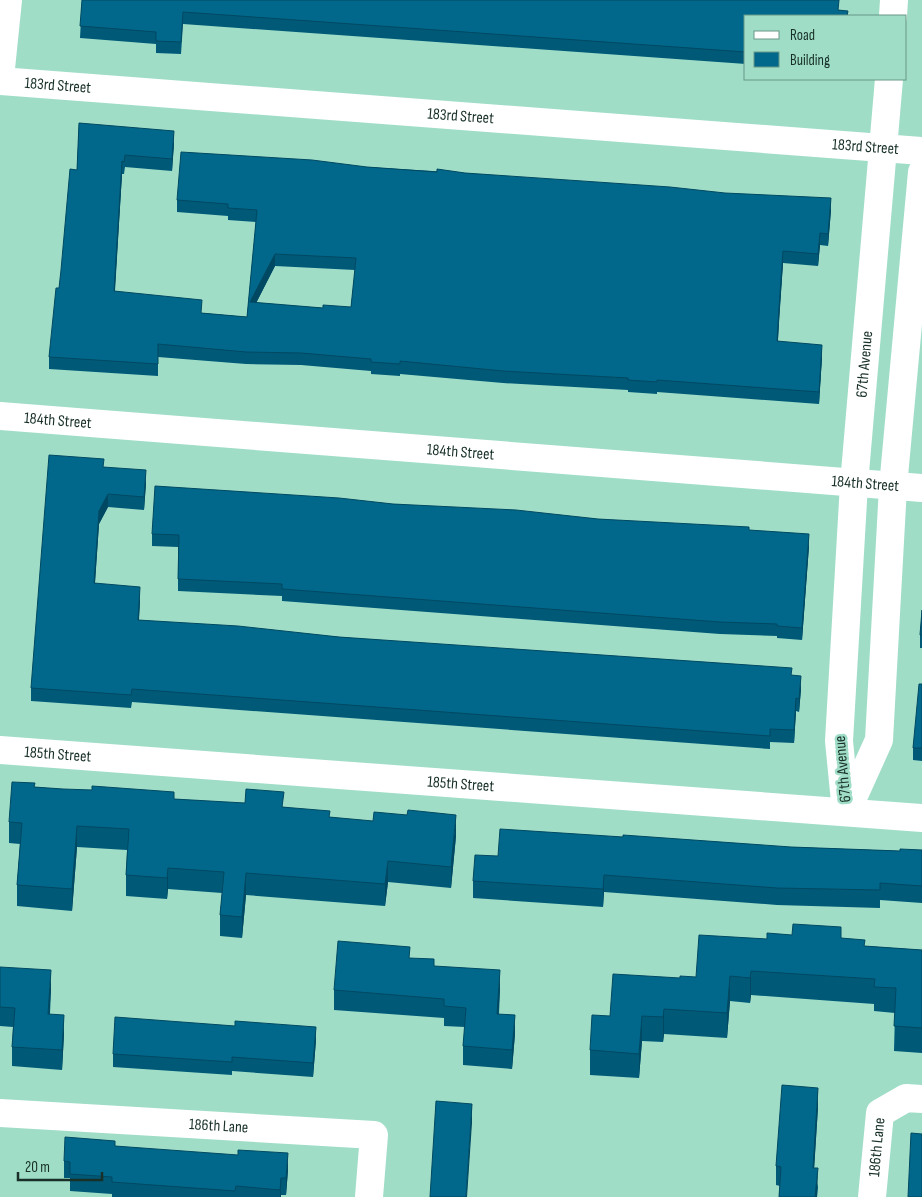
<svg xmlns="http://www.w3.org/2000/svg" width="922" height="1197" viewBox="0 0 922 1197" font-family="'Sofia Sans Condensed',sans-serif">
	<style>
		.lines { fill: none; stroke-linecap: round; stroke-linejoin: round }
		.minor { stroke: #fff; stroke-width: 28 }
		.wall { fill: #015978; fill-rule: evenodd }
		.shaded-wall { fill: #014962 }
		.building { fill: #01688c; stroke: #014962; fill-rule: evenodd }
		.labels { text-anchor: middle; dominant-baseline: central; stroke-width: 5; stroke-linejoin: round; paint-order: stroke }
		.street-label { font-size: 16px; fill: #183028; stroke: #9fddc7 }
	</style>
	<rect width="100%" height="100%" fill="#9fddc7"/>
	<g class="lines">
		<g class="minor">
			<path d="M893 16 894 0"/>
			<path d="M0 78 8 0"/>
			<path id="s1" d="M0 81 922 151"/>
			<path id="s2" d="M0 416 922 488"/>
			<path id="s3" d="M0 750 922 818"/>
			<path d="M847 811 879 740 893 487 922 172"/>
			<path id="s4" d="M846 812 839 741 854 484 889 79"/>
			<path id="s5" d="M0 1113 374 1135 369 1197"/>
			<path id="s6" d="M872 1197 880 1113 906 1098 922 1099"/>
		</g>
	</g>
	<path class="wall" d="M82 0 839 10 848 16H746V64L183 24 181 54 156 53V44L80 38Z
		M79 123 174 143 172 171 125 167 124 174H122L115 291 202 313 247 317 256 222 228 220V216L177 212V200L367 167 465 173 831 210 828 246 820 245 818 266 783 263 779 320 778 341 822 357 819 404 657 392V394L628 392V390L503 383 400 374V376L371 374V371L301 365 246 364 158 357V376L49 369V357L77 170ZM275 266 355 270 351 307 323 308 256 303Z
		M104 467 146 483 144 510 108 507 99 524 95 583 140 600 139 620 792 675 801 689 799 712 796 711 794 743 770 742V749L132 702 131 708 31 701V688Z
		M393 504 749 530 809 546 802 640 777 638V636L720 634 282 601V596L178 591V547L152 546V534Z
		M922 610V648H920V635Z
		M922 684V761L913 760V748Z
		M35 787 174 799 284 807 330 817 456 836 451 888 388 882 385 906 246 895 242 938 220 936V915L222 893 168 889 167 899 126 896V875L127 850 77 847 72 911 17 906V885L20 844 9 843V822Z
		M791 847 900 851 922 850V903L880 900V908L777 905 604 892 603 907 473 898V881L498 856Z
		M841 938 865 946 922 950V1053L894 1051 895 1013 874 1011V1004L751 995 750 1003 730 1001 727 1038 664 1034 663 1042 642 1041 639 1078 590 1075V1050L610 1016 680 978 696 977 767 939Z
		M410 958 500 989 499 1014 515 1034 512 1069 463 1065V1046L465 1027 444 1026V1018L334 1010V990Z
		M0 967 51 989 50 1014 64 1034 62 1070 12 1066V1047L13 1027 0 1026Z
		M316 1040 313 1077 232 1071V1075L113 1067V1054Z
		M818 1107 814 1168 818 1187 817 1197H779L780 1186 776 1185V1166Z
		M115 1146 288 1170 286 1195H281V1197H112V1194L70 1191V1178H64V1161Z"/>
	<path class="shaded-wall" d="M174 131V143L172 171V159Z
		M122 161V174L114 303V291Z
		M831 198V210L828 246V234Z
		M820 233V245L818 266V254Z
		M783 251V263L777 353V341Z
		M275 254V266L250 315V302Z
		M822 345V357L819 404V392Z
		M146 470V483L144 510V497Z
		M108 494V507L99 524 94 596V583L99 511Z
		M809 534V546L802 640V628Z
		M140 587V600L138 633V620Z
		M801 676V689L799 712V699Z
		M796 698V711L794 743V730Z
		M456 815V836L451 888V867Z
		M77 826V847L72 911V889Z
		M388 861V882L385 906V884Z
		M168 868V889L167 899V878Z
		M246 873V895L242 938V917Z
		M604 875V892L603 907V889Z
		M51 970V989L48 1033V1014Z
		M500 970V989L497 1033V1014Z
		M751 971V995L750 1003V978Z
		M730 976V1001L727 1038V1013Z
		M664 1009V1034L663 1042V1017Z
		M64 1015V1034L62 1070V1050Z
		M515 1015V1034L512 1069V1050Z
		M642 1016V1041L639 1078V1054Z
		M316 1027V1040L313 1077V1063Z
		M818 1088V1107L813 1187V1168Z
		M472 1104V1123L467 1197H466Z
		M288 1153V1170L286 1195V1178Z
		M818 1168 817 1197H815Z
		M281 1178V1197H280Z"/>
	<path class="building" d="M82 0H839L838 10 848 11 847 16H746V52L183 12 181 42 156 41V32L80 26Z
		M79 123 174 131 172 159 125 155 124 162 122 161 114 291 202 300 201 313 247 317 257 210 228 208V204L177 200 181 152 312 160 367 167 437 172V169L465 173 670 187 725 193 831 198 828 234 820 233 818 254 783 251 779 308 777 341 822 345 819 392 657 380V382L628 380V378L503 371 400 361V364L371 362V359L301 353 246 352 158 344V364L49 357 56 288H59L61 270 70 169 77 170ZM275 254 356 258 351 307 323 305V308L250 302Z
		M49 455 104 459 103 467 146 470 144 497 108 494 99 511 94 583 140 587 138 620 238 626 339 637 792 668 791 675 801 676 799 699 796 698 794 730 770 729V736L132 689 131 695 31 688Z
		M155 486 339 498 393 504 516 510 598 519 749 527V530L809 534 802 628 777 626V624L720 622 282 589V584L178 579 179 535 152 534Z
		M922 610V635H920Z
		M919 684H922V748H913Z
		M12 782 35 783 34 787 63 789 92 790V786L174 792V799L245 803 246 789 284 792 282 807 330 811 329 817 373 821 374 812 407 815 408 810 456 815 451 867 388 861 385 884 246 873 242 917 220 915 224 872 168 868 167 878 126 875 129 829 77 826 72 889 17 885 22 823 9 822Z
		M500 829 623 837V835L791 847 900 851V849L922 850V886L880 883V890L777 888 604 875 603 889 473 881 475 855 498 856Z
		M793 924 841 927V938L865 940 864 946 922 950V1028L894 1026 896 988 874 987 875 979 751 971 750 978 730 976 727 1013 664 1009 663 1017 642 1016 639 1054 590 1050 592 1015 610 1016 613 974 680 978V976L696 977 699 935 767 939V933L792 935Z
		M338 941 410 947 409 958 434 959V966L500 970 497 1014 515 1015 512 1050 463 1046 466 1008 444 1006V999L334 990Z
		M0 967 51 970 48 1014 64 1015 62 1050 12 1047 15 1008 0 1007Z
		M115 1017 235 1026V1021L316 1027 313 1063 232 1057V1062L113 1054Z
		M782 1085 818 1088 813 1168H818L815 1197H779L781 1167 776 1166Z
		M436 1101 472 1104 466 1197H430Z
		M911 1133 922 1134V1197H908Z
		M65 1137 115 1141V1146L238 1155V1150L288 1153 286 1178H281L280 1190 236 1186 235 1191 112 1182V1177L70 1174V1162L64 1161Z"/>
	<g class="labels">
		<g class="street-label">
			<text stroke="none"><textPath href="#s1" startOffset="58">183rd Street</textPath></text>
			<text stroke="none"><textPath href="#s1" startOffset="462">183rd Street</textPath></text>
			<text stroke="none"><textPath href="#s1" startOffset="868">183rd Street</textPath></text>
			<text stroke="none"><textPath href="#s4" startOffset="449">67th Avenue</textPath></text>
			<text stroke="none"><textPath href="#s2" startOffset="58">184th Street</textPath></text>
			<text stroke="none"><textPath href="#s2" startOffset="462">184th Street</textPath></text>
			<text stroke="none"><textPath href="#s2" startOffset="868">184th Street</textPath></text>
			<text stroke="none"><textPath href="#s3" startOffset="58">185th Street</textPath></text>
			<text transform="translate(843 769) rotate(-95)">67th Avenue</text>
			<text stroke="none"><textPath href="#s3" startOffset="462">185th Street</textPath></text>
			<text stroke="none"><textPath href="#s5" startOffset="219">186th Lane</textPath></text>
			<text stroke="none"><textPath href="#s6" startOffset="50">186th Lane</textPath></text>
		</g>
	</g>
	<rect x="744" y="15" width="162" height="65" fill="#9fddc7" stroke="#699887"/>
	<rect x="754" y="31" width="25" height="8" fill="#ffffff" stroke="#699887"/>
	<text x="790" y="40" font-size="15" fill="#183028">Road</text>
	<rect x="754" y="52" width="25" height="15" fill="#01688c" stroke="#699887"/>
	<text x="790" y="65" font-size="15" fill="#183028">Building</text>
	<path d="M18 1172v8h84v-8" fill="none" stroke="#183028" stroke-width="2.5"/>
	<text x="25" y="1172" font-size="15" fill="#183028" stroke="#9fddc7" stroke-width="4" paint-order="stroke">20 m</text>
</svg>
